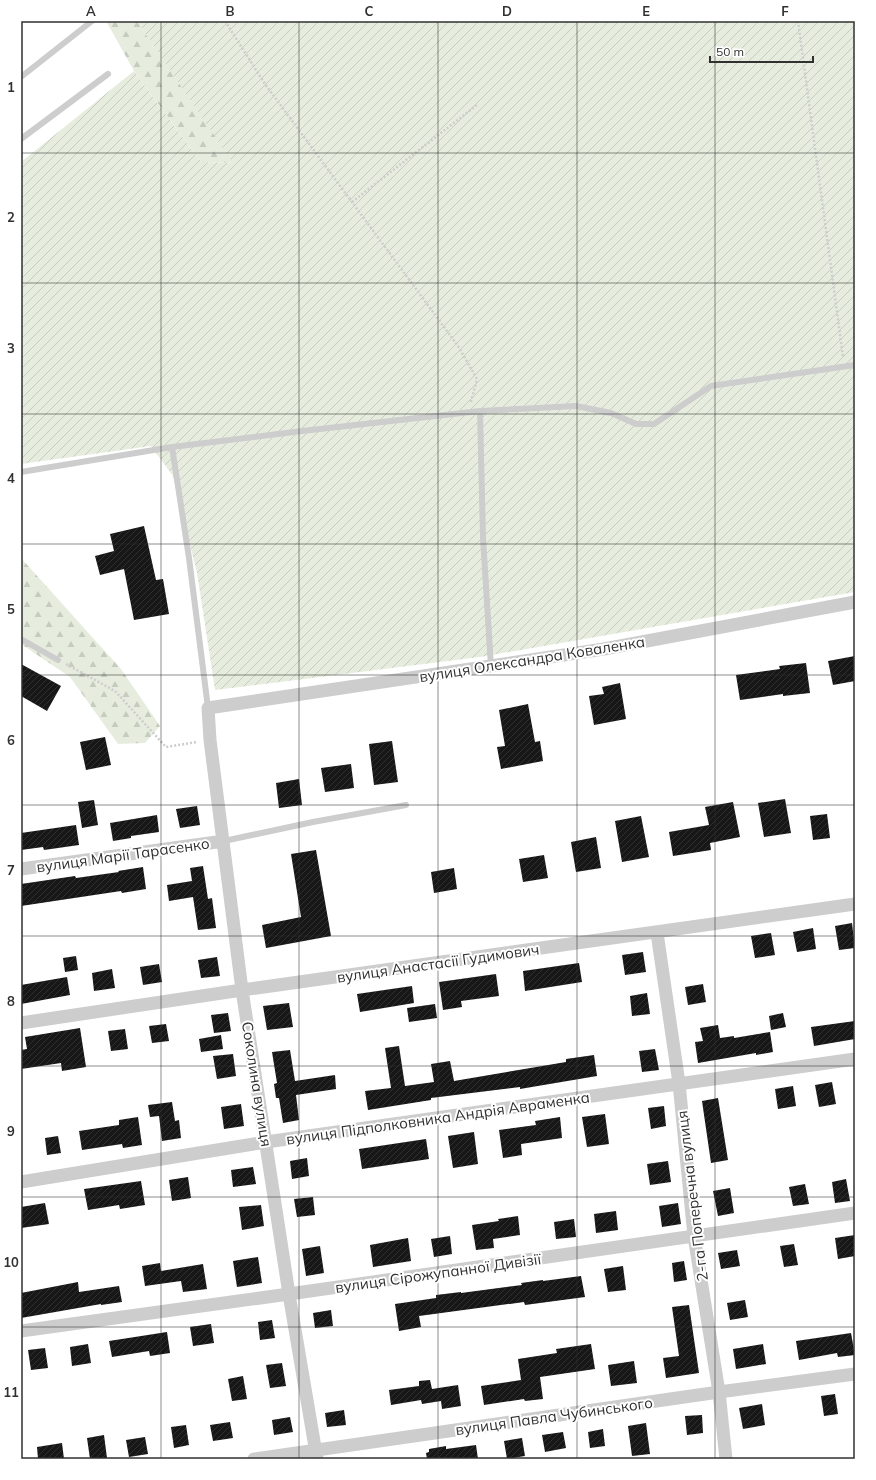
<svg xmlns="http://www.w3.org/2000/svg" width="876" height="1480" viewBox="0 0 876 1480" font-family="Mulish,sans-serif">
	<style>
		.forest { fill: url(#forest-firs) }
		.garden { fill: url(#garden-furrows) }
		.building { fill: url(#building-hatch) }
		.lines { fill: none; stroke-linecap: round; stroke-linejoin: round }
		.path { stroke: #cdcdcd; stroke-width: 2.5; stroke-dasharray: 2 2; stroke-linecap: butt }
		.service { stroke: #cdcdcd; stroke-width: 6 }
		.minor { stroke: #cdcdcd; stroke-width: 13 }
		.grid { fill: none; stroke: #303030; stroke-width: 1; stroke-opacity: 0.55 }
		.labels { text-anchor: middle; dominant-baseline: central; stroke-width: 4; stroke-linejoin: round; paint-order: stroke }
		.street-label { font-size: 15px; fill: #303030; stroke: #fff }
		.neatline { fill: none; stroke: #303030; stroke-width: 1.5 }
		.grid-label { font-size: 13px; text-anchor: middle; font-weight: bold; fill: #303030 }
	</style>
	<defs>
		<pattern id="forest-firs" width="22" height="20" patternUnits="userSpaceOnUse"><rect width="22" height="20" fill="#e7edde"/><path d="M5 1l3.5 6h-7zM16 11l3.5 6h-7z" fill="#c6ccbf"/></pattern>
		<pattern id="garden-furrows" width="10" height="10" patternUnits="userSpaceOnUse"><rect width="10" height="10" fill="#e7edde"/><path d="M-1 1l2-2M0 10L10 0M9 11l2-2" fill="none" stroke="#c6ccbf"/></pattern>
		<pattern id="building-hatch" width="6" height="6" patternUnits="userSpaceOnUse"><rect width="6" height="6" fill="#171717"/><path d="M-1 1l2-2M0 6l6-6M5 7l2-2" fill="none" stroke="#303030"/></pattern>
	</defs>
	<rect width="100%" height="100%" fill="#fff"/>
	<path class="forest" d="M106 21H137L234 163 201 162 134 71Z
		M21 558 121 669 160 726 145 743 118 744 70 677 21 644Z"/>
	<path class="garden" d="M137 21H855V592L480 657 215 690 197 573 173 476 151 446 21 464V162L134 71 201 162 233 163Z"/>
	<path class="building" d="M144 526 156 580 163 579 169 614 134 620 124 569 100 575 95 556 114 551 110 534Z
		M855 656V681L833 685 828 661Z
		M806 663 810 693 783 696V694L740 700 736 675 780 669 779 666Z
		M21 664 61 686 47 711 21 696Z
		M620 683 626 719 594 725 589 696 604 694 602 687Z
		M528 704 535 742 540 741 543 761 501 769 497 747 505 746 499 710Z
		M105 737 111 765 86 770 80 742Z
		M392 741 398 782 374 785 369 744Z
		M351 764 354 788 325 792 321 768Z
		M299 779 302 805 279 808 276 783Z
		M785 799 791 833 764 837 758 803Z
		M94 800 98 825 82 828 78 802Z
		M733 802 740 837 710 843 711 850 673 856 669 832 709 825 705 807Z
		M197 806 200 825 180 828 176 809Z
		M827 814 830 838 813 840 810 816Z
		M157 815 159 832 131 836V838L113 841 110 823Z
		M641 816 649 857 622 862 615 821Z
		M76 825 79 845 44 850 43 847 21 850V833Z
		M596 837 601 868 576 872 571 842Z
		M316 850 331 936 266 948 262 925 301 917 291 854Z
		M544 855 548 878 523 882 519 859Z
		M203 866 208 899 212 898 216 928 198 930 193 897 169 901 167 885 192 881 190 868Z
		M143 867 146 889 122 893 121 891 21 906V884L75 876 76 878 119 872 118 871Z
		M454 868 457 889 434 893 431 872Z
		M852 923 855 948 839 950 835 926Z
		M813 928 816 949 797 952 793 932Z
		M771 933 775 955 755 958 751 936Z
		M643 952 646 972 625 975 622 955Z
		M76 956 78 970 65 972 63 958Z
		M217 957 220 976 201 978 198 960Z
		M579 963 582 982 525 991 523 971Z
		M159 964 162 982 143 985 140 967Z
		M112 969 115 988 94 991 92 973Z
		M496 974 499 996 461 1001 462 1007 443 1010 439 982Z
		M67 977 70 995 21 1004V985Z
		M703 984 706 1002 688 1005 685 987Z
		M412 986 414 1003 360 1012 357 994Z
		M647 993 650 1014 632 1016 630 996Z
		M289 1003 293 1027 267 1030 263 1006Z
		M435 1004 437 1018 409 1022 407 1008Z
		M228 1013 231 1031 214 1033 211 1015Z
		M783 1013 786 1027 771 1030 769 1016Z
		M855 1021V1039L814 1046 811 1027Z
		M166 1024 169 1041 152 1043 149 1026Z
		M718 1025 720 1038 734 1036V1038L770 1032 773 1052 756 1055V1053L698 1063 695 1042 703 1041 700 1028Z
		M80 1028 86 1067 62 1071 61 1063 21 1069V1050L27 1049 25 1037Z
		M125 1029 128 1049 111 1051 108 1031Z
		M221 1035 223 1049 201 1052 199 1039Z
		M399 1046 405 1086 434 1082 431 1064 450 1061 454 1081 566 1062V1059L594 1055 597 1076 520 1089V1087L431 1098V1100L368 1110 365 1091 391 1088 385 1048Z
		M655 1049 659 1070 642 1072 639 1051Z
		M290 1050 295 1081 335 1075 336 1089 296 1095 299 1120 283 1123 279 1098H276L274 1084 277 1083 272 1052Z
		M233 1054 236 1076 217 1079 213 1056Z
		M832 1082 836 1104 819 1107 815 1085Z
		M793 1086 796 1106 778 1109 775 1089Z
		M718 1098 728 1160 711 1163 702 1101Z
		M172 1102 175 1121 179 1120 181 1138 162 1141 159 1116 150 1117 148 1105Z
		M241 1104 244 1126 224 1129 221 1107Z
		M664 1106 666 1126 651 1129 648 1108Z
		M605 1114 609 1144 587 1147 582 1117Z
		M138 1117 142 1145 123 1148 122 1144 82 1150 79 1131 119 1125V1120Z
		M560 1117 562 1138 521 1144 522 1155 503 1158 499 1130 536 1125 535 1121Z
		M474 1132 478 1164 453 1168 448 1136Z
		M58 1136 61 1153 47 1155 45 1138Z
		M426 1139 429 1159 362 1169 359 1149Z
		M307 1158 309 1176 292 1179 290 1161Z
		M668 1161 671 1182 650 1185 647 1164Z
		M253 1167 256 1184 233 1187 231 1170Z
		M188 1177 191 1198 172 1201 169 1180Z
		M846 1179 850 1201 835 1203 832 1182Z
		M141 1181 145 1205 120 1209 119 1205 88 1210 84 1189Z
		M805 1184 809 1204 793 1206 789 1187Z
		M730 1188 734 1213 718 1216 713 1191Z
		M313 1197 315 1215 297 1217 294 1199Z
		M45 1203 49 1224 21 1228V1207Z
		M678 1203 681 1224 662 1227 659 1206Z
		M261 1205 264 1226 242 1230 239 1207Z
		M616 1211 618 1230 596 1233 594 1214Z
		M518 1216 520 1235 493 1239 494 1248 476 1250 472 1225 499 1221 498 1219Z
		M574 1219 576 1237 556 1239 554 1222Z
		M855 1235V1256L838 1259 835 1238Z
		M450 1236 452 1254 434 1257 431 1239Z
		M408 1238 411 1261 373 1267 370 1245Z
		M794 1244 798 1265 784 1267 780 1246Z
		M320 1246 324 1273 306 1276 302 1249Z
		M737 1250 740 1266 721 1269 718 1253Z
		M258 1257 262 1283 237 1287 233 1261Z
		M684 1261 687 1280 674 1282 672 1263Z
		M160 1263 161 1271 203 1264 207 1289 183 1292 181 1281 145 1286 142 1266Z
		M623 1266 626 1290 608 1292 604 1269Z
		M581 1276 585 1297 525 1305 524 1302 419 1316 421 1327 399 1331 395 1304 436 1298V1295L461 1292V1293L522 1285 521 1283 543 1280V1281Z
		M78 1282 79 1292 119 1286 122 1302 101 1305V1304L21 1318V1293Z
		M745 1300 748 1317 730 1320 727 1303Z
		M689 1305 699 1373 666 1378 663 1358 679 1356 672 1307Z
		M331 1310 333 1326 315 1328 313 1313Z
		M272 1320 275 1338 260 1340 258 1322Z
		M211 1324 214 1343 193 1346 190 1327Z
		M167 1332 170 1353 150 1356 149 1351 112 1357 109 1341Z
		M851 1333 855 1355 838 1357 837 1353 799 1360 796 1341Z
		M88 1344 91 1363 72 1366 70 1347Z
		M591 1344 595 1369 540 1377 543 1399 525 1401 524 1399 484 1405 481 1386 521 1380 518 1359 557 1353 556 1349Z
		M763 1344 766 1364 736 1369 733 1349Z
		M45 1348 48 1368 31 1370 28 1350Z
		M634 1361 637 1383 611 1386 608 1365Z
		M282 1363 286 1386 270 1388 266 1365Z
		M243 1376 247 1399 232 1401 228 1379Z
		M430 1380 432 1389 458 1385 461 1406 442 1409 441 1401 422 1404 421 1400 391 1405 389 1390 419 1386V1381Z
		M835 1394 838 1414 824 1416 821 1396Z
		M762 1404 765 1425 743 1429 739 1408Z
		M344 1410 346 1425 327 1427 325 1413Z
		M702 1415 703 1433 687 1435 685 1416Z
		M290 1417 293 1432 274 1435 272 1420Z
		M230 1422 233 1438 213 1441 210 1425Z
		M646 1423 650 1454 632 1456 628 1426Z
		M186 1425 189 1445 174 1448 171 1427Z
		M603 1429 605 1446 590 1448 588 1432Z
		M563 1432 566 1448 545 1452 542 1435Z
		M104 1435 107 1458 90 1459 87 1438Z
		M145 1437 148 1454 129 1457 126 1440Z
		M522 1438 525 1456 507 1459 504 1441Z
		M62 1443 64 1459H38L37 1447Z
		M476 1445 478 1459H427L426 1453 429 1452V1449L446 1446V1449Z"/>
	<g class="lines">
		<path class="path" d="M225 21 265 84 458 346 477 379 471 402
			M798 21 843 357
			M352 202 477 105
			M66 664 115 691 166 747 197 742"/>
		<path class="service" d="M21 77 92 21
			M21 139 108 74
			M480 411 483 538 491 667
			M172 447 189 558 208 708
			M21 472 172 447 302 431 480 411 576 406 611 413 636 424H654L711 386 855 365
			M21 639 58 660
			M224 841 313 822 406 805"/>
		<path class="minor" d="M21 869 224 841
			M657 933 679 1083 694 1236 719 1392 726 1459
			M21 1023 242 990 855 904
			M21 1182 266 1142 855 1059
			M21 1331 289 1294 855 1213
			M254 1459 719 1392 855 1374
			M317 1459 289 1294 242 990 210 740 208 708 604 649 855 602"/>
	</g>
	<path class="grid" d="M161 21V1459M299 21V1459M438 21V1459M577 21V1459M715 21V1459M21 153H855M21 283H855M21 414H855M21 544H855M21 675H855M21 805H855M21 936H855M21 1066H855M21 1197H855M21 1327H855"/>
	<g class="labels">
		<g class="street-label">
			<text transform="translate(532 659) rotate(-9)">вулиця Олександра Коваленка</text>
			<text transform="translate(123 855) rotate(-8)">вулиця Марії Тарасенко</text>
			<text transform="translate(438 963) rotate(-8)">вулиця Анастасії Гудимович</text>
			<text transform="translate(257 1084) rotate(81)">Соколина вулиця</text>
			<text transform="translate(438 1118) rotate(-8)">вулиця Підполковника Андрія Авраменка</text>
			<text transform="translate(692 1196) rotate(-97)">2-га Поперечна вулиця</text>
			<text transform="translate(438 1273) rotate(-8)">вулиця Сірожупанної Дивізії</text>
			<text transform="translate(554 1416) rotate(-8)">вулиця Павла Чубинського</text>
		</g>
	</g>
	<rect width="876" height="1480" fill="none" stroke="#ffffff" stroke-width="44"/>
	<path d="M710 56v6h103v-6" fill="none" stroke="#303030" stroke-width="2"/>
	<text x="716" y="56" font-size="12" fill="#303030" stroke="#ffffff" stroke-width="3" paint-order="stroke">50 m</text>
	<rect x="22" y="22" width="832" height="1436" class="neatline"/>
	<g class="grid-label">
		<text x="91" y="16">A</text>
		<text x="230" y="16">B</text>
		<text x="369" y="16">C</text>
		<text x="507" y="16">D</text>
		<text x="646" y="16">E</text>
		<text x="785" y="16">F</text>
		<text x="11" y="92">1</text>
		<text x="11" y="222">2</text>
		<text x="11" y="353">3</text>
		<text x="11" y="483">4</text>
		<text x="11" y="614">5</text>
		<text x="11" y="745">6</text>
		<text x="11" y="875">7</text>
		<text x="11" y="1006">8</text>
		<text x="11" y="1136">9</text>
		<text x="11" y="1267">10</text>
		<text x="11" y="1397">11</text>
	</g>
</svg>
